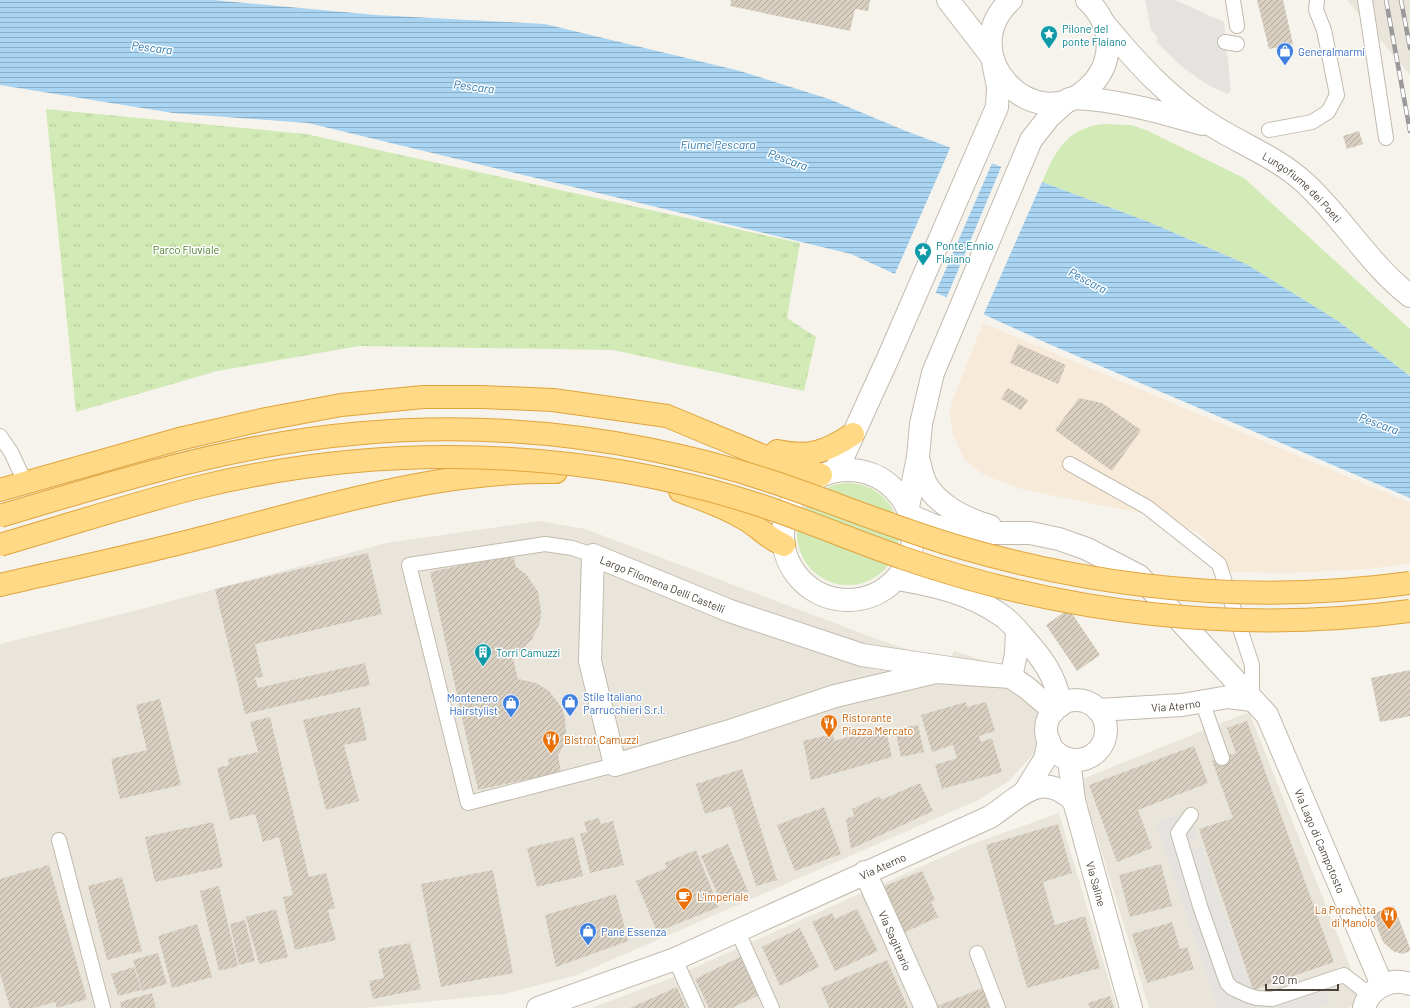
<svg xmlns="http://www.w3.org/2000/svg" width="1410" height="1008" viewBox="0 0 1410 1008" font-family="Barlow,sans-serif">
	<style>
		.residential { fill: #eae5da }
		.commercial { fill: #f7ead8 }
		.green { fill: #d2eab5 }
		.park { fill: url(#park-tufts) }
		.parking { fill: #e5e3e0 }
		.water { fill: url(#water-rules) }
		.pier { fill: #f6f3ec }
		.building { fill: url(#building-hatch) }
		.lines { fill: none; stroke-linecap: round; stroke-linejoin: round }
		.service-casing { stroke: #c2bbae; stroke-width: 16 }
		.minor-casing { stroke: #c2bbae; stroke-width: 24 }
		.tertiary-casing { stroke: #c2bbae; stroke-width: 24 }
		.trunk-casing { stroke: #e0a43c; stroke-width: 24 }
		.service { stroke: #fff; stroke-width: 14 }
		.minor { stroke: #fff; stroke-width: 22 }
		.tertiary { stroke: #fff; stroke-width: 22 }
		.trunk { stroke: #ffd985; stroke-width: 22 }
		.rail-casing { stroke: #9a9a9a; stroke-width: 4.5 }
		.rail { stroke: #fff; stroke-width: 3; stroke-dasharray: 9; stroke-linecap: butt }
		.trunk-bridge-casing { stroke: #e0a43c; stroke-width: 24; stroke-linecap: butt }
		.trunk-bridge { stroke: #ffd985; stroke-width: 22 }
		.labels { text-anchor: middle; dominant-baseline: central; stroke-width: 3; stroke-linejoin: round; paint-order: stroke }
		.culture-label { font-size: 11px; fill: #0d838f; stroke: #fff; text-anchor: start }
		.shop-label { font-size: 11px; fill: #366cbe; stroke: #fff; text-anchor: start }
		.street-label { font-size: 11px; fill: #4b4439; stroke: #fff }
		.park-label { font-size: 11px; fill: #4a7f2a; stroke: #fff }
		.food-label { font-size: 11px; fill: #c56008; stroke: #fff; text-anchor: start }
		.water-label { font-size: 12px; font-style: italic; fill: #2e7ab2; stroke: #fff }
	</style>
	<defs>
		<pattern id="park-tufts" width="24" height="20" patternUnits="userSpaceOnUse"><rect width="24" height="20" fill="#d2eab5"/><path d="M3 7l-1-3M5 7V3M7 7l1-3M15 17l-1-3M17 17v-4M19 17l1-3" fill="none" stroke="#b6ca9c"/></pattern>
		<pattern id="water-rules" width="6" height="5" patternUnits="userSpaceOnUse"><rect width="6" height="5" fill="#a9d4f2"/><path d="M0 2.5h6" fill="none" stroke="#8caec5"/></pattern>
		<pattern id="building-hatch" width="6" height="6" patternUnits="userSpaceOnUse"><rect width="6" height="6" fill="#d8cfc1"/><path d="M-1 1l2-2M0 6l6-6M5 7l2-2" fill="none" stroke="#b1aa9e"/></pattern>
	</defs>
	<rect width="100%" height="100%" fill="#f6f3ec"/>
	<path class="residential" d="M1347 0H1410V75Z
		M539 521 585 529 877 639 949 664 954 651 1017 671 1028 672 1044 724 1036 751 1009 781 976 801 577 975 504 994 365 1008H0V644L138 610 386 543Z
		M1249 712 1361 994 1357 1004 1348 1008H1149L1080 780Z
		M1059 813 1117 1008H591L669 979 967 846Z"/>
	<path class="commercial" d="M983 323 1410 503V563L1369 569 1287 573 1228 572 1210 545 1199 533 1164 518 1021 489 984 475 964 459 953 435 950 413 952 401Z"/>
	<path class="green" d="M1103 124 1131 125 1146 130 1244 178 1410 329V376L1338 321 1246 264 1149 222 1042 182C1056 150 1066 129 1103 124Z
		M797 534a51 51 0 1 1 102 0a51 51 0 1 1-102 0Z"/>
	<path class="park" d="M46 109 306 134 800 243 787 318 816 337 804 391 613 350 359 346 217 371 76 412Z"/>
	<path class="parking" d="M1145 0H1175L1224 22 1231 91 1228 94 1208 85 1195 76 1180 65 1156 42 1158 38 1151 30Z
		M1190 810 1197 836 1183 851 1202 846 1216 892 1253 990 1278 1005 1325 988 1332 1002 1317 1008H1218L1156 823Z"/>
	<path class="water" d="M0 0H213L376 15 545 24 740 71 829 99 906 131 1149 222 1246 264 1338 321 1410 376V498L1049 344 851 254 308 123 173 113 0 85Z"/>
	<path class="pier" d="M951 146 993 161 935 294 894 276Z
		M1002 165 1043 180 983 316 946 299Z"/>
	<path class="building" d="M731 0H870L868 11 855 9 850 31 730 6Z
		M1257 0H1283L1293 44 1269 49Z
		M1359 131 1363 144 1347 149 1343 136Z
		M1018 344 1066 365 1058 384 1010 363Z
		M1008 388 1028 400 1021 410 1001 399Z
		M1079 398 1102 403 1141 430 1112 471 1055 430Z
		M368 553 382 614 255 644 263 677 255 678 258 688 365 663 370 685 245 714 215 589Z
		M513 554 516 567 526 574 538 592 541 612 540 623 532 639 521 650 512 655 518 679 536 683 549 691 562 708 565 719 566 732 564 744 558 756 561 772 478 790 430 572Z
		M1069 609 1100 655 1077 671 1046 625Z
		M1410 670V716L1380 722 1371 678Z
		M160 699 181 785 120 799 111 759 147 750 136 705Z
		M966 702 967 707 986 702 995 731 979 736 981 742 992 738 1002 772 942 789 935 765 957 758 953 745 932 752 921 715Z
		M360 707 367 740 344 745 359 801 326 810 303 720Z
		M270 717 309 877 326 873 335 908 328 910 336 940 295 950 283 897 293 895 279 837 263 842 255 814 230 820 217 768 229 765 228 759 258 752 250 722Z
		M1247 721 1334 962 1253 990 1199 829 1233 818 1212 761 1236 753 1227 728Z
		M918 725 924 752 901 757 895 729Z
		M885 727 892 757 811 780 803 741 833 734 834 741Z
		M1194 746 1208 783 1138 810 1152 848 1117 862 1089 785Z
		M742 769 777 880 756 886 731 806 705 814 696 784Z
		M920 783 933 811 851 849 846 819 854 816 852 809 880 796 881 800Z
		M824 807 841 854 795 871 777 825Z
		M599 818 601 824 613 821 624 865 590 873 580 834 587 832 584 822Z
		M213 822 223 867 155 882 145 837Z
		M1058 824 1072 873 1043 882 1055 925 1085 916 1100 968 1027 988 986 845Z
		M574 837 583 876 537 887 527 848Z
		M728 844 748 891 721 902 701 856Z
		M696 850 719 907 657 932 636 881 667 868 665 863Z
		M1161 864 1172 906 1130 917 1119 875Z
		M49 865 87 999 57 1008 55 1002 34 1008H10L0 973V879Z
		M493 870 513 973 441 987 421 884Z
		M922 871 935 900 931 902 938 917 901 934 882 887Z
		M122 877 142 951 107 960 88 886Z
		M219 886 238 966 219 971 200 891Z
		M616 894 628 941 556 967 545 915Z
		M1394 906 1410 948V951L1402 954 1393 951 1383 942 1372 914Z
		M276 909 288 957 259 964 246 917Z
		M857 909 878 951 835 971 812 922 832 913 835 919Z
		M245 920 255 961 239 965 230 924Z
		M1172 922 1180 949 1187 947 1194 969 1147 983 1132 934Z
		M197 924 212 977 172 988 158 936Z
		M800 928 819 967 780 986 762 947Z
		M410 943 421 989 373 999 369 981 384 978 378 949Z
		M158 953 167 984 142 991 133 960Z
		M742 956 761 994 732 1008H709L695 979Z
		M887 960 908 1008H829L821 988Z
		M134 967 141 990 118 996 111 974Z
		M677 987 686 1008H630Z
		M983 988 989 1004 995 1008H938L937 1006Z
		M152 993 156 1008H121L120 1002Z
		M1110 996 1114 1008H1090L1088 1003Z"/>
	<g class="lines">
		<g class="service-casing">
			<path id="service" d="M1233 0 1237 26
				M1365 0 1386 138
				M1225 42 1237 44
				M1269 130 1312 122 1328 112 1337 95 1324 30 1316 10 1317 0
				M0 436 11 452 25 482
				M1070 464 1147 507 1219 564 1252 665V700
				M593 555 572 548 545 544 409 565 468 803 615 765
				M1202 701 1222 758
				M1191 815 1178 833 1200 906 1227 983 1232 988 1247 995 1257 998 1272 999 1344 975 1370 995
				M59 840 103 1008
				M737 930 772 1008
				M977 953 998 1008
				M675 959 697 1008"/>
		</g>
		<g class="minor-casing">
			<g id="minor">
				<path d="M948 0 992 57"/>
				<path id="s1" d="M1103 22C1135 61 1169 99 1213 126 1243 145 1278 158 1305 183 1343 218 1369 264 1410 296"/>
				<path d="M1074 98C1119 100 1159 112 1202 124"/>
				<path id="s2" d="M1011 677 936 672 835 696 733 730 615 765 590 661 593 555 730 611 862 655 1011 677 1027 688 1054 711"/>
				<path d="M1011 677 1016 654 1017 631"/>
				<path id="s3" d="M865 872 926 1008"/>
			</g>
		</g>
		<g class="tertiary-casing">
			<g id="tertiary">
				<path d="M1011 0C952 54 1034 139 1088 88 1098 79 1105 68 1107 54 1110 33 1102 14 1087 0"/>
				<path d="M918 458C921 468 922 479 928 487 941 507 968 520 990 526"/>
				<circle cx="848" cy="535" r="65"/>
				<path d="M834 471 842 459 889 356 997 107 998 87 992 57"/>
				<path d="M908 507 918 457 921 424 933 373 1031 140 1049 117 1069 99"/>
				<path id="s4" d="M911 516 935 526 950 529 982 533H1030L1059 539 1087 549 1139 576 1267 715 1382 985"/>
				<path d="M897 579C933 585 970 593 1001 615 1012 622 1022 636 1031 646 1046 663 1058 683 1060 706"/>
				<circle cx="1076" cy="730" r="30"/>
				<path id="s5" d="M1098 710 1182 705 1228 697 1252 700"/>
				<path id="s6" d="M1069 759 1074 801 1131 1008"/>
				<path d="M1024 793 1045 759 1049 741"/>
				<path id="s7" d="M538 1008 675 959 990 817C1020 797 1041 769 1074 801"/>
				<path d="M1364 1008C1369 988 1391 977 1410 984"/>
			</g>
		</g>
		<g class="trunk-casing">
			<path id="trunk" d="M777 451C809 458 826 452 853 434
				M0 490 179 439 266 419 341 405 423 397H482L553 400 667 416 768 458 821 475
				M680 491C701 499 723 506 743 518 758 526 768 539 784 545
				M0 585C74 568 150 552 224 532 333 504 442 470 556 472"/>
		</g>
		<use href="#service" class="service"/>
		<use href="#minor" class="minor"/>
		<use href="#tertiary" class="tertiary"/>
		<use href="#trunk" class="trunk"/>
		<g class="rail-casing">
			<path id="rail" d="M1386 0 1410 131
				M1401 0 1410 48"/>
		</g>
		<use href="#rail" class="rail"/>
		<g class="trunk-bridge-casing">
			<path id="trunk-bridge" d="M0 516C88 490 176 462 266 446 392 423 522 424 648 449 688 457 728 467 767 480 831 501 894 528 959 547 1106 590 1258 604 1410 583
				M0 545C65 526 129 505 195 488 337 453 483 448 626 472 676 481 726 493 774 510 817 525 860 543 903 558 1065 614 1240 634 1410 611"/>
		</g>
		<use href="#trunk-bridge" class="trunk-bridge"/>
	</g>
	<defs>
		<g id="sight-pin" transform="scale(0.9)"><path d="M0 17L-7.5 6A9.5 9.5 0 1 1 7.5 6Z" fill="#0f9aa8" stroke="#fff"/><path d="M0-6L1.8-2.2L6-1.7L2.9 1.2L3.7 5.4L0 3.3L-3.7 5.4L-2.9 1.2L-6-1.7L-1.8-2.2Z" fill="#fff"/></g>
		<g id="shop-pin" transform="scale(0.9)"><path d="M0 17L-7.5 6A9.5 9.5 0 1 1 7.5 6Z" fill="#3f7fe0" stroke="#fff"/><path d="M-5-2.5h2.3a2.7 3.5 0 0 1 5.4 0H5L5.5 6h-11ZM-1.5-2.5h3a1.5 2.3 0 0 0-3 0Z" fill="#fff"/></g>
		<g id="building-pin" transform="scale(0.9)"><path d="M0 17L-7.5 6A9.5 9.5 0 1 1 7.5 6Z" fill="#0f9aa8" stroke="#fff"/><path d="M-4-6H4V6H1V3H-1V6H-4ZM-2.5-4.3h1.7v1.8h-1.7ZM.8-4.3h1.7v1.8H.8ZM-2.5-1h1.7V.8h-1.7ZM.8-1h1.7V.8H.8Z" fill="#fff"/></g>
		<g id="restaurant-pin" transform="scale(0.9)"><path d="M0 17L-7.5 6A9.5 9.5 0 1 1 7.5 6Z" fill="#e8710a" stroke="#fff"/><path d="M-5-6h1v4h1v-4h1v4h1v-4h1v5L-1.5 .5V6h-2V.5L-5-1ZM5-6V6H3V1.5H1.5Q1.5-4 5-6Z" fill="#fff"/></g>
		<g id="cafe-pin" transform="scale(0.9)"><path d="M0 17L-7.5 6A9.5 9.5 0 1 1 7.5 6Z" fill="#e8710a" stroke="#fff"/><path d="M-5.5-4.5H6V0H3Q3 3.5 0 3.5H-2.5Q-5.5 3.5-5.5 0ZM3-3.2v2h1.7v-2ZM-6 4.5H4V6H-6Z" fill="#fff"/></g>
	</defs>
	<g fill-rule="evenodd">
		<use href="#sight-pin" x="1049" y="34"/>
		<use href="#shop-pin" x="1285" y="51"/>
		<use href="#sight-pin" x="923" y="251"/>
		<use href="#building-pin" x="483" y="652"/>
		<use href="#shop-pin" x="570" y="702"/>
		<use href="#shop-pin" x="511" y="703"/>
		<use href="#restaurant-pin" x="829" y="723"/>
		<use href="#restaurant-pin" x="551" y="739"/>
		<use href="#cafe-pin" x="684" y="896"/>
		<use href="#restaurant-pin" x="1389" y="915"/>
		<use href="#shop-pin" x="588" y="931"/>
	</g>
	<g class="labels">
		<g class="culture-label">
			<text x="1062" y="28">Pilone del<tspan x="1062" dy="13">ponte Flaiano</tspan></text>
			<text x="936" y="245">Ponte Ennio<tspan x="936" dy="13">Flaiano</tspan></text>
			<text x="496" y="652">Torri Camuzzi</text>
		</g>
		<g class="shop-label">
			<text x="1298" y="51">Generalmarmi</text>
			<text x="583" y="696">Stile Italiano<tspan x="583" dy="13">Parrucchieri S.r.l.</tspan></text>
			<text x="498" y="697" text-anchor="end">Montenero<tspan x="498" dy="13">Hairstylist</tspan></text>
			<text x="601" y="931">Pane Essenza</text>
		</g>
		<g class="street-label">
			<text stroke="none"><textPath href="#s1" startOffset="261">Lungofiume dei Poeti</textPath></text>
			<text stroke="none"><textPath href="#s2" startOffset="698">Largo Filomena Delli Castelli</textPath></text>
			<text stroke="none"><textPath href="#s5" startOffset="78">Via Aterno</textPath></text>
			<text stroke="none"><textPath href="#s4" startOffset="565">Via Lago di Campotosto</textPath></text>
			<text stroke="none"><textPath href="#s7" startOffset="373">Via Aterno</textPath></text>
			<text stroke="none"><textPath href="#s6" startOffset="128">Via Saline</textPath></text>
			<text stroke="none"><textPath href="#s3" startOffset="75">Via Sagittario</textPath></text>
		</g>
		<g class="park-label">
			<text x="186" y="249">Parco Fluviale</text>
		</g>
		<g class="food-label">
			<text x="842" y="717">Ristorante<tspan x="842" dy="13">Piazza Mercato</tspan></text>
			<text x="564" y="739">Bistrot Camuzzi</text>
			<text x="697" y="896">L'imperiale</text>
			<text x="1376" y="909" text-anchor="end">La Porchetta<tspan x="1376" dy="13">di Manolo</tspan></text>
		</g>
		<g class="water-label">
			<text transform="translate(152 47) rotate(7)">Pescara</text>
			<text transform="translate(474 86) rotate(7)">Pescara</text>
			<text x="718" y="144">Fiume Pescara</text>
			<text transform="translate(788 159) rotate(20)">Pescara</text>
			<text transform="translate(1088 280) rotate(28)">Pescara</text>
			<text transform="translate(1379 423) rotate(20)">Pescara</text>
		</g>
	</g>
	<path d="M1266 984v6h72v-6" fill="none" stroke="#4b4439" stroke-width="2"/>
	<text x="1272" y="984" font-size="12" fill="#4b4439" stroke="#ffffff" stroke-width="3" paint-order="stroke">20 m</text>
</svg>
